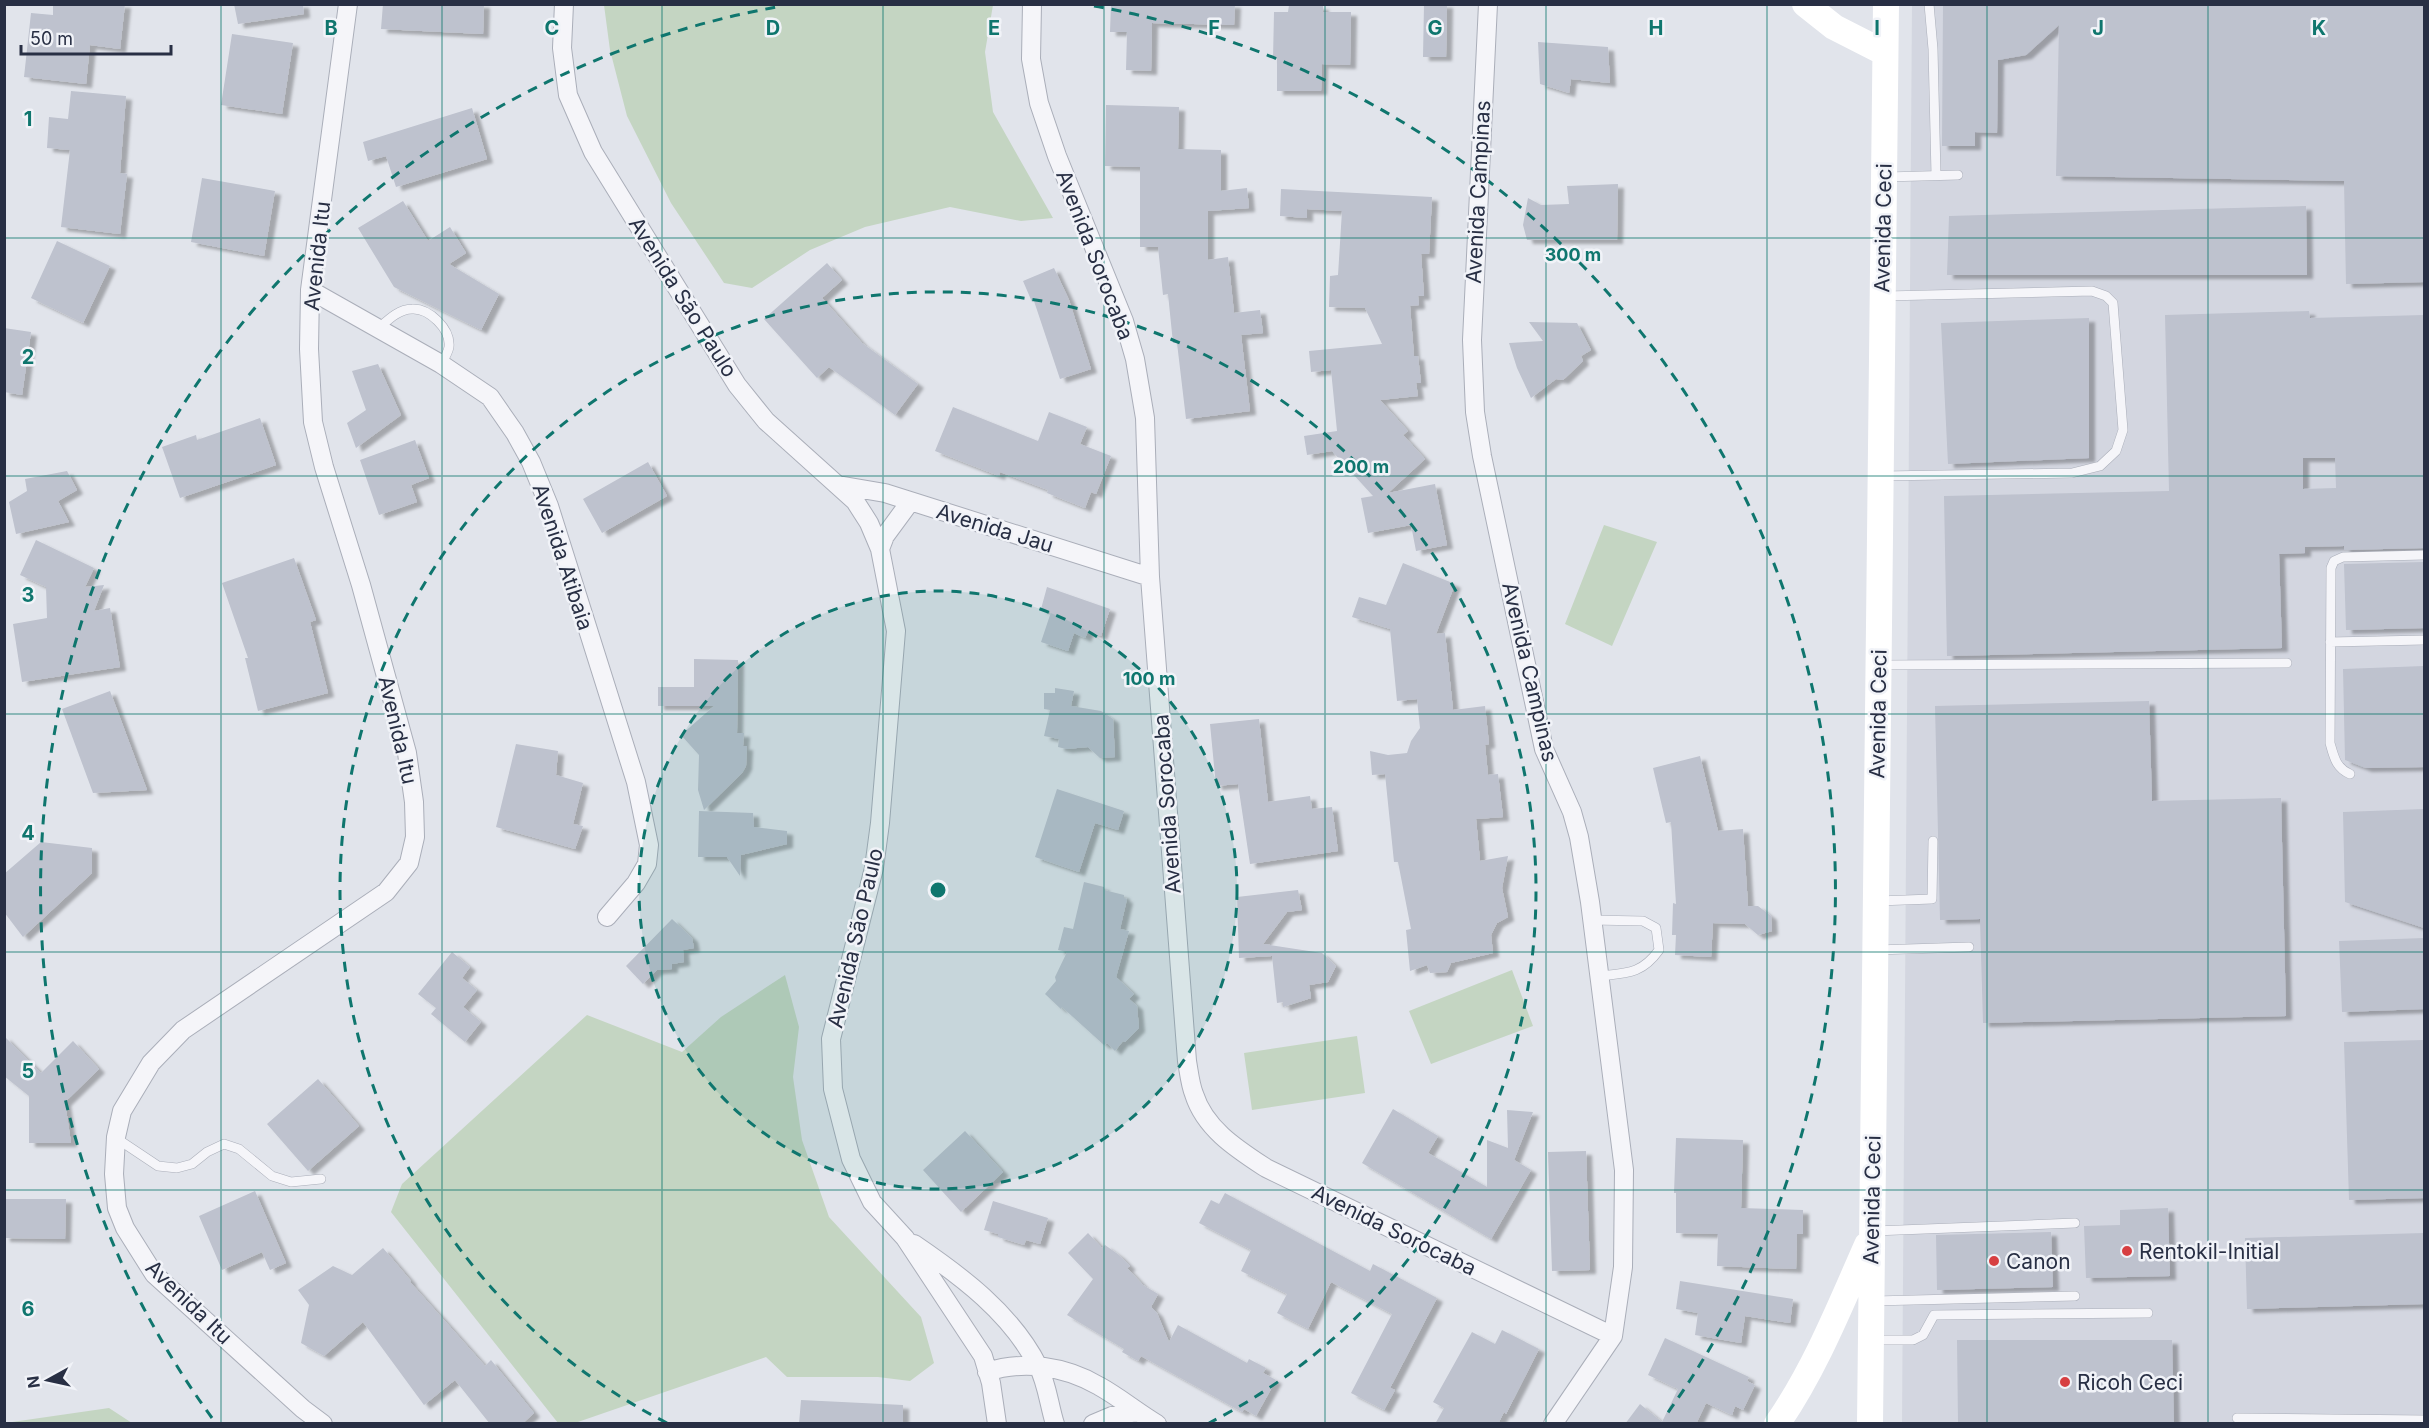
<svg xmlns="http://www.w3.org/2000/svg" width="2429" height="1428" viewBox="0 0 2429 1428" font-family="Inter,sans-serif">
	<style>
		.built { fill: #d3d6e0 }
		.green { fill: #c4d5c2 }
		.building { fill: #bec2ce; fill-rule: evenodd; filter: url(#shadow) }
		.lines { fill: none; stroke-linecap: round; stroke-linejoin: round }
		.lane-casing { stroke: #aaaeb9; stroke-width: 10 }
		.street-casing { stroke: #aaaeb9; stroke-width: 20 }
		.lane { stroke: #f5f5f9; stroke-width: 9 }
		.street { stroke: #f5f5f9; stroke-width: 18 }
		.secondary { stroke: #fff; stroke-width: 26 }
		.grid { fill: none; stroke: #0f766e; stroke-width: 1.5; stroke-opacity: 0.55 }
		.ring { fill: none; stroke: #0f766e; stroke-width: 3; stroke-dasharray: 10 8 }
		.poi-dot { fill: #d73f42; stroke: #f1f3f8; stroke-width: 2 }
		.labels { text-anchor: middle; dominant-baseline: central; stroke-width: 5; stroke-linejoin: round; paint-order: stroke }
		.street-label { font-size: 21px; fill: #282f44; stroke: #f1f3f8 }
		.poi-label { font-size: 21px; fill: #282f44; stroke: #f1f3f8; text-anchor: start }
		.grid-label { font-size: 20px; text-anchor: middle; font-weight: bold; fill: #0f766e; stroke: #f1f3f8; stroke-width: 5; stroke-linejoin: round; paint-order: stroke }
		.centre { fill: #0f766e; stroke: #f1f3f8; stroke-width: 3 }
		.ring-label { font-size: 18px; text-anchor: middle; font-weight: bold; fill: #0f766e; stroke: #f1f3f8; stroke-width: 5; stroke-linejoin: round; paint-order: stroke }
	</style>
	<defs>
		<filter id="shadow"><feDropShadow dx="6" dy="4" stdDeviation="1.5" flood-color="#0004"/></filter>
	</defs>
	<rect width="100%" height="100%" fill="#e1e4eb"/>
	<path class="built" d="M1912 5H2424V1423H1902Z"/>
	<path class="green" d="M604 5H993L985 52 993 112 1053 218 1021 221 950 207 865 227 810 250 752 288 724 283 671 203 627 116 610 50Z
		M1604 525 1657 542 1612 646 1565 624Z
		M1512 970 1533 1026 1431 1064 1409 1011Z
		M785 975 799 1027 793 1077 802 1140 829 1217 921 1317 934 1363 910 1381 878 1377H787L766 1357 575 1423H558L391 1212 402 1184 587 1015 682 1052 721 1017Z
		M1357 1036 1365 1093 1252 1110 1244 1053Z
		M109 1408 132 1423H10L12 1422Z"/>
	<path class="building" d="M53 4H125L120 49 90 45 86 84 24 77 31 13 53 15Z
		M234 4H303L304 14 238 24Z
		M383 4H484L483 34 381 29Z
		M1111 4H1235L1234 25 1152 23 1151 71 1126 70 1127 32H1110Z
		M1424 4H1447L1446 57H1423Z
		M1943 4H2424V282L2346 284 2344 181 2056 176 2059 25 2026 55 1998 60 1997 133 1975 132V146H1942Z
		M1289 5 1323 6V12H1351L1350 65 1322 64 1321 91H1277V59H1273L1274 12H1288Z
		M232 34 293 43 282 114 221 105Z
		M1538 42 1608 47 1610 83 1571 79 1569 93 1540 84Z
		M71 91 126 96 120 173 127 174 120 234 61 227 70 150 47 148 49 117 68 119Z
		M1106 105 1179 107 1178 149 1221 150V191L1247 188 1249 208 1208 211V260L1228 257 1234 313 1260 310 1263 333 1241 335 1250 411 1186 419 1177 343H1173L1168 294 1163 295 1158 247H1140V167L1105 166Z
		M472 108 487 159 396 187 386 156 368 161 363 142Z
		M202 178 275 191 264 256 191 242Z
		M1618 184 1617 240H1527L1523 225 1528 198 1541 205 1569 204 1567 186Z
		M1281 189 1432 197 1429 254H1421L1424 296H1418L1419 305 1410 306 1414 356H1418L1421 383H1416L1418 396 1380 400 1408 431 1403 435 1425 459 1388 493 1435 484 1447 545 1416 551 1411 525 1368 533 1361 498 1373 496 1332 451 1307 455 1304 436 1337 431 1331 370 1311 372 1309 351 1382 344 1365 308 1329 307 1330 276 1338 275 1342 211 1307 209V218L1280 216Z
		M403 201 428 241 450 227 466 253 449 264 499 294 481 330 394 287 358 228Z
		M2306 206 2307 275H1947L1949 216Z
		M57 241 110 266 83 323 31 298Z
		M827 263 842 280 822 298 862 343 918 384 895 415 829 367 817 378 764 319Z
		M1054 268 1069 300 1091 369 1060 379 1034 301 1032 302 1023 281Z
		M2309 311 2310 318 2424 315V548L2344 550V546L2305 547V553L2279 554 2282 648 1947 656 1944 496 2169 491 2165 315ZM2303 458H2335L2336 488 2303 489Z
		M2089 318V458L1948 464 1941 323Z
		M1529 322 1577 323 1591 350 1581 356 1583 361 1563 380 1556 379 1531 398 1517 368 1509 343 1543 341Z
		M4 328 31 332 22 395 4 392Z
		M378 364 401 415 356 448 347 423 366 410 352 371Z
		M953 407 1038 441 1049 412 1087 427 1080 444 1111 456 1096 494 1091 492 1085 508 1047 493 1048 490 1000 472 999 476 935 451Z
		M260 418 276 465 180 498 162 447 196 435 197 440Z
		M415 440 429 478 411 485 417 502 379 515 360 460Z
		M648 462 667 496 602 533 583 499Z
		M67 471 77 490 58 501 69 522 16 534 9 502 27 491 25 479Z
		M36 540 94 568 85 587 104 585 94 611 110 608 120 667 22 682 13 624 47 618 46 587 20 575Z
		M294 558 316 620 310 622 328 693 258 711 245 658H248L222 583Z
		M2424 562V628L2346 630 2344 564Z
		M1403 563 1455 584 1436 634 1445 633 1453 710 1485 706 1489 744 1485 745 1488 775 1498 774 1503 817 1476 819 1480 861 1508 856 1502 888 1508 917 1497 923 1491 935 1493 953 1451 963 1447 972 1430 973 1427 965 1410 971 1406 930 1411 929 1398 862H1394L1385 774 1372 775 1370 751 1388 755 1407 753 1411 741 1420 728 1417 699 1397 701 1390 629 1352 617 1359 597 1386 605Z
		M1047 587 1110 609 1101 636 1088 631 1085 638 1074 633 1068 651 1041 642 1051 612 1041 609Z
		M694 659 738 660 737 733H744L743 746H747L746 766 742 773 704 810 698 790 699 755 681 735 714 706H658V687H694Z
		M2424 666V767L2366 768 2345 760 2343 669Z
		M1055 688 1074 691 1071 706 1101 711 1113 719 1115 757 1100 758 1088 747 1066 749 1058 747 1059 739 1044 736 1050 710 1044 709V693H1055Z
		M110 691 147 790 93 793 62 709Z
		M2149 701 2152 801 2281 798 2286 1016 1983 1023 1980 919 1940 920 1935 706Z
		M1259 719 1268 802 1310 796 1312 809 1332 807 1338 851 1250 864 1238 784 1216 786 1210 724Z
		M516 744 558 751 556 775 583 783 573 824 583 826 575 849 496 827Z
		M1700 756 1718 831 1743 829 1748 906H1758L1771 916 1772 931 1758 935 1745 924 1713 923 1711 957 1675 955 1676 935H1672L1673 903 1676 904 1671 822 1666 823 1653 768Z
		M1057 789 1124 811 1118 830 1095 823 1079 872 1035 857Z
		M2424 809V928L2345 902 2343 812Z
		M699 811 753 813 754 827 787 831V844L741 855 740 876 727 857H698Z
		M41 842 92 848V873L23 937 4 912V874Z
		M1084 882 1104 887V890L1124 895V898L1127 899 1120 929 1129 931 1116 977 1134 994 1129 999 1137 1006 1139 1028 1125 1042 1123 1041 1115 1051 1107 1043 1104 1045 1062 1007 1061 1009 1045 994 1056 981 1055 977 1067 952 1058 950 1064 927 1073 929Z
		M1298 890 1302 910 1287 912 1263 944 1322 953 1336 966 1328 982 1309 985 1311 998 1283 1007V1002L1277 1003 1272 956 1239 958 1237 897Z
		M672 919 692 938 694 948 683 950 684 962 672 964V969L657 970 643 984 626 966Z
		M2424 938V1009L2342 1012 2339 941Z
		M452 952 470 967 462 978 477 990 463 1007 481 1022 465 1042 431 1014 436 1008 418 994Z
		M4 1036 41 1073 73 1041 99 1069 65 1102 71 1143H29V1096L4 1076Z
		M2424 1040V1198L2349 1200 2344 1042Z
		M318 1079 359 1126 308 1171 267 1124Z
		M1393 1109 1438 1136 1428 1153 1487 1187V1140L1508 1148 1507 1110 1533 1112 1514 1160 1531 1170 1491 1239 1362 1163Z
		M965 1131 1003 1172 961 1212 923 1170Z
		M1676 1138 1743 1140 1741 1208 1803 1210V1234H1797L1796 1269 1717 1266 1718 1234 1676 1233V1193H1674Z
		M1586 1151 1590 1270 1552 1271 1548 1152Z
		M255 1191 286 1263 270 1270 262 1252 222 1270 199 1216Z
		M1225 1193 1370 1271 1373 1264 1437 1298 1390 1388 1395 1390 1384 1410 1351 1393 1392 1314 1331 1282 1308 1329 1277 1313 1287 1294 1241 1271 1251 1250 1199 1223 1211 1200 1219 1204Z
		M4 1199H66L65 1239 4 1238Z
		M993 1201 1048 1218 1040 1244 1026 1240 1024 1245 998 1237V1234L984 1230Z
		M2168 1208 2170 1276 2086 1278 2084 1226 2120 1225V1210Z
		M2051 1232 2053 1287 1937 1290 1936 1235Z
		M1088 1233 1102 1248 1105 1245 1119 1255 1130 1266 1127 1268 1143 1285 1158 1294 1151 1307 1157 1313 1169 1342 1178 1325 1247 1363 1249 1359 1266 1368 1263 1373 1276 1380 1256 1416 1244 1409 1242 1412 1141 1356 1138 1361 1122 1352 1124 1349 1067 1315 1093 1279 1068 1253Z
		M2424 1233V1304L2247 1309 2245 1238Z
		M383 1248 411 1281 410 1282 485 1366 491 1360 534 1413 522 1424H490L455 1380 424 1405 363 1322 324 1356 301 1343 309 1305 298 1290 333 1266 352 1275Z
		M1680 1281 1793 1299 1790 1323 1745 1316 1741 1343 1695 1335 1698 1313 1676 1309Z
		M1502 1330 1539 1349 1506 1414 1504 1412 1498 1424H1435L1444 1408 1433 1402 1472 1332 1495 1344Z
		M1665 1338 1749 1377 1747 1381 1755 1385 1743 1410 1735 1406 1732 1415 1706 1403 1696 1424H1625L1640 1404 1662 1422 1678 1389 1648 1375Z
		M1957 1340H2172L2174 1424H1958Z
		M801 1400 903 1405V1424H799Z"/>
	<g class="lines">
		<g class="lane-casing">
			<path id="lane" d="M1929 4 1933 49 1936 175
				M1886 177 1958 175
				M379 328C388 320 399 309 412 309 429 308 451 329 449 347 448 353 444 359 441 364
				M1882 476 2072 473 2100 466 2116 451 2123 430 2113 303 2106 296 2092 291 1885 296
				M2330 642 2424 640
				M1881 665 2287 663
				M2350 774C2336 768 2334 757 2330 743L2331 568 2334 561 2343 557 2424 555
				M1878 901 1932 899 1933 841
				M1592 920 1643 921 1656 928 1659 950C1642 974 1627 973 1599 976
				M1876 950 1969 947
				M116 1138 158 1166 177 1168 192 1164 207 1152 224 1144 239 1149 272 1176 291 1182 321 1179
				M1874 1231 2075 1223
				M1874 1301 2075 1296
				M1873 1340H1913L1923 1335 1934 1315 2148 1313
				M2237 1418 2424 1420"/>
		</g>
		<g class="street-casing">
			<path id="street" d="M564 4 562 48 568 95 593 152 737 385 766 421 855 501 869 523 880 549 896 631 880 823 874 868 831 1039 833 1089 851 1159 872 1202 905 1238 983 1356 991 1383 997 1424
				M1032 4 1031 59 1039 103 1057 156 1124 321 1135 359 1145 418 1150 577 1187 1061C1189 1072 1190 1084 1194 1094 1205 1129 1237 1149 1266 1168L1613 1336
				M1488 4 1472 340 1475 412 1482 456 1544 749 1572 812 1579 837 1590 902 1624 1170 1623 1267 1613 1336 1553 1424
				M310 290 441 364 490 397 515 433 531 462 549 506 636 782 649 845 647 864 636 883 607 917
				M838 485 885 493 1150 577
				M880 549 885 536 910 502
				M914 1244C961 1276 1011 1313 1038 1366 1047 1383 1049 1405 1055 1424
				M987 1372C1024 1360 1065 1366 1099 1386 1119 1397 1137 1412 1157 1424
				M323 1424 303 1409 154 1274 125 1228 117 1208 114 1174 116 1137 122 1111 151 1063 183 1030 386 892 409 863 415 837 414 802 407 753 361 585 324 467 313 422 309 349 310 290 348 4
				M1093 1424 1112 1416 1137 1412"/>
		</g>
		<use href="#lane" class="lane"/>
		<use href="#street" class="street"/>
		<path class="secondary" d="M1805 4 1834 27 1885 53
			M1777 1424C1815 1369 1840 1306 1867 1245
			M1870 1424 1886 4"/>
	</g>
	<path class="grid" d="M221 4V1424M442 4V1424M662 4V1424M883 4V1424M1104 4V1424M1325 4V1424M1546 4V1424M1767 4V1424M1987 4V1424M2208 4V1424M4 238H2424M4 476H2424M4 714H2424M4 952H2424M4 1190H2424"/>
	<circle cx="938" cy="890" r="299" fill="#0f766e" fill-opacity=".12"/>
	<g class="ring">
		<circle cx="938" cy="890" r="299"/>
		<path d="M667 1423A598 598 0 1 1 1209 1423"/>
		<path d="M212 1418A898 898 0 0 1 782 6M1094 6A898 898 0 0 1 1664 1418"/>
	</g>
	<g class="poi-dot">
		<circle cx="2127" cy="1251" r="6"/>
		<circle cx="1994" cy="1261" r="6"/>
		<circle cx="2065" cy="1382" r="6"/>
	</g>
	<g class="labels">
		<g class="street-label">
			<text transform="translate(1478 192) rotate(-87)">Avenida Campinas</text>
			<text transform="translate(1883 228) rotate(-89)">Avenida Ceci</text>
			<text transform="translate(1095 255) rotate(69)">Avenida Sorocaba</text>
			<text transform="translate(317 256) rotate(-84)">Avenida Itu</text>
			<text transform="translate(683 297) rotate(58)">Avenida São Paulo</text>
			<text transform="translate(995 528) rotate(17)">Avenida Jau</text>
			<text transform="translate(563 557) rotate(72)">Avenida Atibaia</text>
			<text transform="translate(1530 672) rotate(77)">Avenida Campinas</text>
			<text transform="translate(1878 714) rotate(-89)">Avenida Ceci</text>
			<text transform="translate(398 730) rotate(77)">Avenida Itu</text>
			<text transform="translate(1167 804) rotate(-94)">Avenida Sorocaba</text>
			<text transform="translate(855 938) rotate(-77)">Avenida São Paulo</text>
			<text transform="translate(1872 1200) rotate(-89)">Avenida Ceci</text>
			<text transform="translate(1394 1230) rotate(26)">Avenida Sorocaba</text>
			<text transform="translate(189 1302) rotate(44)">Avenida Itu</text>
		</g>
		<g class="poi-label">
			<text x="2139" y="1251">Rentokil-Initial</text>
			<text x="2006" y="1261">Canon</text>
			<text x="2077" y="1382">Ricoh Ceci</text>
		</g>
	</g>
	<g class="grid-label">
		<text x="331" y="35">B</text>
		<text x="552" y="35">C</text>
		<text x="773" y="35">D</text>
		<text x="994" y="35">E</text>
		<text x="1214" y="35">F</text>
		<text x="1435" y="35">G</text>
		<text x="1656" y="35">H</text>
		<text x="1877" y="35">I</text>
		<text x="2098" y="35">J</text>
		<text x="2319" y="35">K</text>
		<text x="28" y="126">1</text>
		<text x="28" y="364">2</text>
		<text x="28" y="602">3</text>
		<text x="28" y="840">4</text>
		<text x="28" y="1078">5</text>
		<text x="28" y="1316">6</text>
	</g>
	<circle cx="938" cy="890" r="9" class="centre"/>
	<g class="ring-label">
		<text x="1573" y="261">300 m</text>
		<text x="1361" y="473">200 m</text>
		<text x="1149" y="685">100 m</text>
	</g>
	<rect width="2429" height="1428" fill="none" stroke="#282f44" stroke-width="12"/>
	<g transform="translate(48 1380) rotate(262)" stroke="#f1f3f8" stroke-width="4.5" paint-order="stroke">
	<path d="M0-4.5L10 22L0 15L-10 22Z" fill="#282f44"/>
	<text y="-9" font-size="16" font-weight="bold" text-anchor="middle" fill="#282f44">N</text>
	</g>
	<path d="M21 45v9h150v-9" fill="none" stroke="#282f44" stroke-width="3"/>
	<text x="30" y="45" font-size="18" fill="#282f44" stroke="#f1f3f8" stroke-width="4.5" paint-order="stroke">50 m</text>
</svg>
